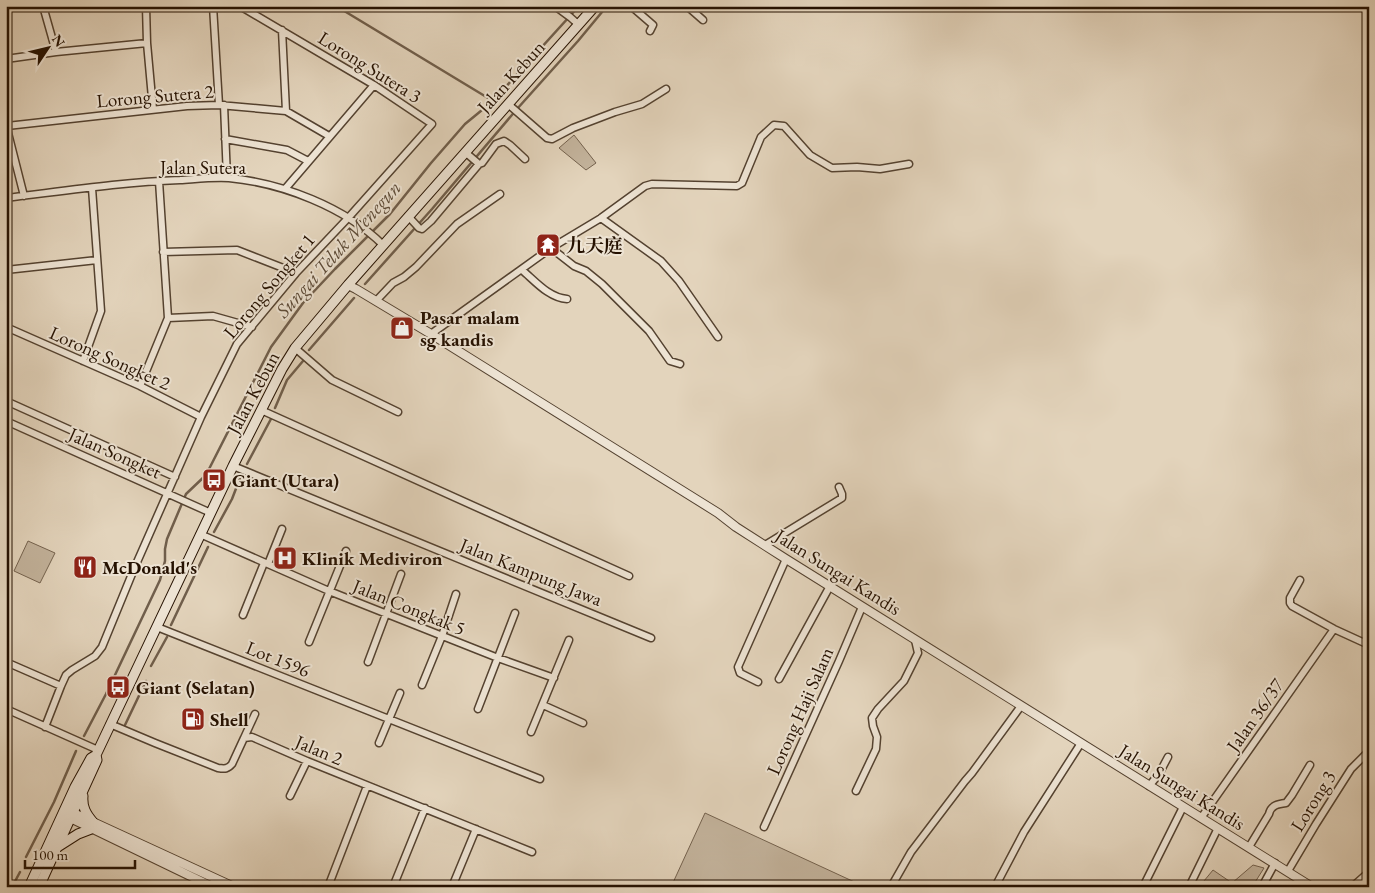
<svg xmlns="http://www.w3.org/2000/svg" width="1375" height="893" viewBox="0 0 1375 893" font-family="'EB Garamond','Noto Serif SC',serif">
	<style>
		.green { fill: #c3b39c; stroke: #74624e }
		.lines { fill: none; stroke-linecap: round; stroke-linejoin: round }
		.stream { stroke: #705e4b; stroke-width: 2.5 }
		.minor-casing { stroke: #544230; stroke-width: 9 }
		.tertiary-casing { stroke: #544230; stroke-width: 10 }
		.secondary-casing { stroke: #251101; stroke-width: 11 }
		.minor { stroke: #ede3d3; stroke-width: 6 }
		.tertiary { stroke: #ede3d3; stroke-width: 8 }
		.secondary { stroke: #ede3d3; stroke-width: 9 }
		.labels { text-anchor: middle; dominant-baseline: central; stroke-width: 4; stroke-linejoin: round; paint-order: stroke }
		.street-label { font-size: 19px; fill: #251101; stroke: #ede3d3 }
		.poi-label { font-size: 19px; font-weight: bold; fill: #251101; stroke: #ede3d3; text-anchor: start }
		.water-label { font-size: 20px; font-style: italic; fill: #5d4b38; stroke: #ede3d3 }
	</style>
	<rect width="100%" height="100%" fill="#e3d4bc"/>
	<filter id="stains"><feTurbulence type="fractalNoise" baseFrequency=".004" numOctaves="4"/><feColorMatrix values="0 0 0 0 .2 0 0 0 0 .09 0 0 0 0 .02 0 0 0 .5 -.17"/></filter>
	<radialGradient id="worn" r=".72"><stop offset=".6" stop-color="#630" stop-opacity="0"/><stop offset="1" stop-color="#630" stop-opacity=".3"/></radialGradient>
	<path class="green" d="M574 135 596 163 586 170 559 148Z
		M28 541 55 553 40 583 14 571Z
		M705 813 861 885V887H671Z
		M1253 865 1264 868 1252 887H1199L1213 870 1232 883Z"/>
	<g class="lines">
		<path class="stream" d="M336 6 493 101
			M365 284 432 209 517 109 578 41 607 6
			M309 350 354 298
			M275 408 287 380 303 361
			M247 464 272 417
			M214 532 232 499 242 473
			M171 625 208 547
			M151 666 167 637
			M125 725 146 681
			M84 736 106 694 160 580 165 561V549L167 539 186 494 206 475 271 347 303 303 335 269 390 214 431 163 465 124 493 101 579 6
			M26 857 54 802 76 751
			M12 887 20 872"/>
		<g class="minor-casing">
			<path id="minor" d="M43 6 56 52
				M146 6 147 43 153 109
				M213 6 219 105
				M555 6 570 17 579 25
				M631 6 653 25 650 31
				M687 6 703 20
				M282 30 286 111
				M6 59 56 52 147 43
				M508 104 547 138 552 139 573 128 615 112 642 104 666 89
				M224 105 227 178
				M6 125 24 196
				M7 126 187 106 219 105 286 111 329 136
				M225 139 287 150 308 161
				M465 152 479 164 482 163 496 144 504 141 510 145 525 159
				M285 189 374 85
				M6 198C64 191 122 182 180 180 196 179 213 177 229 178 282 183 345 207 383 245
				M408 216 419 228 422 229 431 221 479 164
				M601 218 661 261 679 281 718 337
				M551 248 574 266 586 271 602 284 649 331 670 361 680 364
				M163 252 237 250 296 273
				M6 270 97 260
				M522 270C535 281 549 298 567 299
				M376 301 393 283 404 277 416 267 457 224 500 194
				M168 318 213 316 252 327
				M6 327 140 386 201 417
				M431 334 551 248 601 218 645 186 652 184 737 186 742 183 761 137 774 125 784 126 810 155 832 168 857 167 880 169 909 164
				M295 348 332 380 398 412
				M83 361 101 311 92 188
				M140 386 168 318 159 181
				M6 401 175 477
				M261 410 629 576
				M6 421 211 513
				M233 466 651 638
				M200 534 329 591 498 658 554 678
				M765 545 842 498V494L839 487
				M268 564 282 529
				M1300 580 1290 598V603L1292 606 1334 629 1369 645
				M243 615 264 563
				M157 627 540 779
				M309 642 346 551
				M6 662 61 686
				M368 662 401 574
				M779 679 830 586
				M758 682 740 673 738 667 786 559
				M422 685 442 636 456 594
				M543 705 583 723
				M6 709 98 750
				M478 709 515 613
				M110 724 155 743 218 768C225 769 228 769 232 764L244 738 252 737 307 761 532 852
				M45 727 61 686 66 675 72 670 95 656 102 647 134 569 201 417 237 344 296 273 349 217 432 124 374 85 240 6
				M531 732 569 640
				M244 738 255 714
				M379 743 400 693
				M1149 786 1159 774 1168 757
				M856 791 876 749 877 737 873 726 872 718 878 709 904 681 918 653 915 640
				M290 796 307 761
				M1201 818 1334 629
				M764 827 839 661 862 607
				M1249 847 1269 814C1271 805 1278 804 1286 803L1292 795 1310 765
				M1288 871 1316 824 1351 769 1369 751
				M328 887 367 786
				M393 887 425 808
				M452 887 476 829
				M891 887 911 852 965 781 972 773 1021 706
				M995 887 1024 832 1081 743
				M1143 887 1183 807
				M1189 887 1218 828
				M1262 887 1275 863
				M1352 887 1369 872"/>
		</g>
		<g class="tertiary-casing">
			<path id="tertiary" d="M348 285 356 289 431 334 718 513 736 527 786 559 1312 887
				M69 811 234 887
				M66 816 213 887"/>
		</g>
		<g class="secondary-casing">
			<path id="secondary" d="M83 796C82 807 86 814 93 822
				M56 848 78 834 91 829
				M29 887 75 787 91 758 96 755
				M39 887 97 760 96 755 105 736 233 466 282 369 295 348 348 285 595 6"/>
		</g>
		<use href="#minor" class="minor"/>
		<use href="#tertiary" class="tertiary"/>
		<use href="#secondary" class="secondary"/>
	</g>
	<defs>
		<g id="temple-square" transform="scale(1.25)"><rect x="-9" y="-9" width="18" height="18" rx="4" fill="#8f2418" stroke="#ede3d3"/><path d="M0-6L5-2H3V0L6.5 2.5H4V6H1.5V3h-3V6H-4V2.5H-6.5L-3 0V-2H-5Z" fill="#fff"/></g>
		<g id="shop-square" transform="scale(1.25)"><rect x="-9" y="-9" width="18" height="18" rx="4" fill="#8f2418" stroke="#ede3d3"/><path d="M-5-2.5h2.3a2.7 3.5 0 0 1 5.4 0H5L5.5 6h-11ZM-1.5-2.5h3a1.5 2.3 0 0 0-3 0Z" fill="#fff"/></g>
		<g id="bus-square" transform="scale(1.25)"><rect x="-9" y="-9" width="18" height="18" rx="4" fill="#8f2418" stroke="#ede3d3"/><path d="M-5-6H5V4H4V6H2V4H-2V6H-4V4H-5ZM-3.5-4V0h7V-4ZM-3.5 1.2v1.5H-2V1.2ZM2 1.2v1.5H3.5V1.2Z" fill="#fff"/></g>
		<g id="hospital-square" transform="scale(1.25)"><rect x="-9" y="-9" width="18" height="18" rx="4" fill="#8f2418" stroke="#ede3d3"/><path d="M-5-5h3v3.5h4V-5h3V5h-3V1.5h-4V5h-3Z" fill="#fff"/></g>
		<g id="restaurant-square" transform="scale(1.25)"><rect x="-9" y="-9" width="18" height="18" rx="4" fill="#8f2418" stroke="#ede3d3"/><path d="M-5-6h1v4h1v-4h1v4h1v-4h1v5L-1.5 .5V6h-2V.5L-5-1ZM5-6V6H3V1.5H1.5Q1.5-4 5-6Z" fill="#fff"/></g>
		<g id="fuel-square" transform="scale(1.25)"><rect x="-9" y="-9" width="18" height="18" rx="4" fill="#8f2418" stroke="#ede3d3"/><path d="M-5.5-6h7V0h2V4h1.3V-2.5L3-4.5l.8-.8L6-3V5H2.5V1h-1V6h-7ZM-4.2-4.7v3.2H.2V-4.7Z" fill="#fff"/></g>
	</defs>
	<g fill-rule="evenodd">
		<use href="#temple-square" x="548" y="245"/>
		<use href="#shop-square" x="402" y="328"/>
		<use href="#bus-square" x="214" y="480"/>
		<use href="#hospital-square" x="285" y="558"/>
		<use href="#restaurant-square" x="85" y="567"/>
		<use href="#bus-square" x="118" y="687"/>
		<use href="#fuel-square" x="193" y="719"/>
	</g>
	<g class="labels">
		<g class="street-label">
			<text transform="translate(370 67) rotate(32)">Lorong Sutera 3</text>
			<text transform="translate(511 77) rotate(-48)">Jalan Kebun</text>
			<text transform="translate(155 96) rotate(-5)">Lorong Sutera 2</text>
			<text x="203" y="167">Jalan Sutera</text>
			<text transform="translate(269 286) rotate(-50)">Lorong Songket 1</text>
			<text transform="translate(110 358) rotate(24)">Lorong Songket 2</text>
			<text transform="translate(253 393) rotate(-62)">Jalan Kebun</text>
			<text transform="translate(115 453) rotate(24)">Jalan Songket</text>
			<text transform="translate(531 572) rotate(22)">Jalan Kampung Jawa</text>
			<text transform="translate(838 572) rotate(32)">Jalan Sungai Kandis</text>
			<text transform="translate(409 607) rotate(22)">Jalan Congkak 5</text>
			<text transform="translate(278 659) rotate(22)">Lot 1596</text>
			<text transform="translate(800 711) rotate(-66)">Lorong Haji Salam</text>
			<text transform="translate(1255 715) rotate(-55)">Jalan 36/37</text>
			<text transform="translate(319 750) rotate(23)">Jalan 2</text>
			<text transform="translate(1182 787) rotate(32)">Jalan Sungai Kandis</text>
			<text transform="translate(1313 801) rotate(-58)">Lorong 3</text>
		</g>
		<g class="poi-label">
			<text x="566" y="245">九天庭</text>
			<text x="420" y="317">Pasar malam<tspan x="420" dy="22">sg kandis</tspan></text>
			<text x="232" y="480">Giant (Utara)</text>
			<text x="302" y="558">Klinik Mediviron</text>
			<text x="102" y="567">McDonald's</text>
			<text x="136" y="687">Giant (Selatan)</text>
			<text x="210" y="719">Shell</text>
		</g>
		<g class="water-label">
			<text transform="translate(338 249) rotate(-48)">Sungai Teluk Menegun</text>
		</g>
	</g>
	<rect width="1375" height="893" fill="none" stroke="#e3d4bc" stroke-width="25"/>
	<rect x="8" y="8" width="1360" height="878" fill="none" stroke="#251101" stroke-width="2.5"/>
	<rect x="12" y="12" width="1350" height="868" fill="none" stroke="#251101"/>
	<g transform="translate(48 48) rotate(55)" stroke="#ede3d3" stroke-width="4" paint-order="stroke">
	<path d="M0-4L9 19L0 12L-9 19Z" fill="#251101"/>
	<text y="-8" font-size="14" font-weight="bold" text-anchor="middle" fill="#251101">N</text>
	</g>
	<path d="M25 860v8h110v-8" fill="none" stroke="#251101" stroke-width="2.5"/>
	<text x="32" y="860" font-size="15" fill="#251101" stroke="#ede3d3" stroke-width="4" paint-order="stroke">100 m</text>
	<rect width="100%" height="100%" filter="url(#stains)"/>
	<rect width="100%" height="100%" fill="url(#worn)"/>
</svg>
